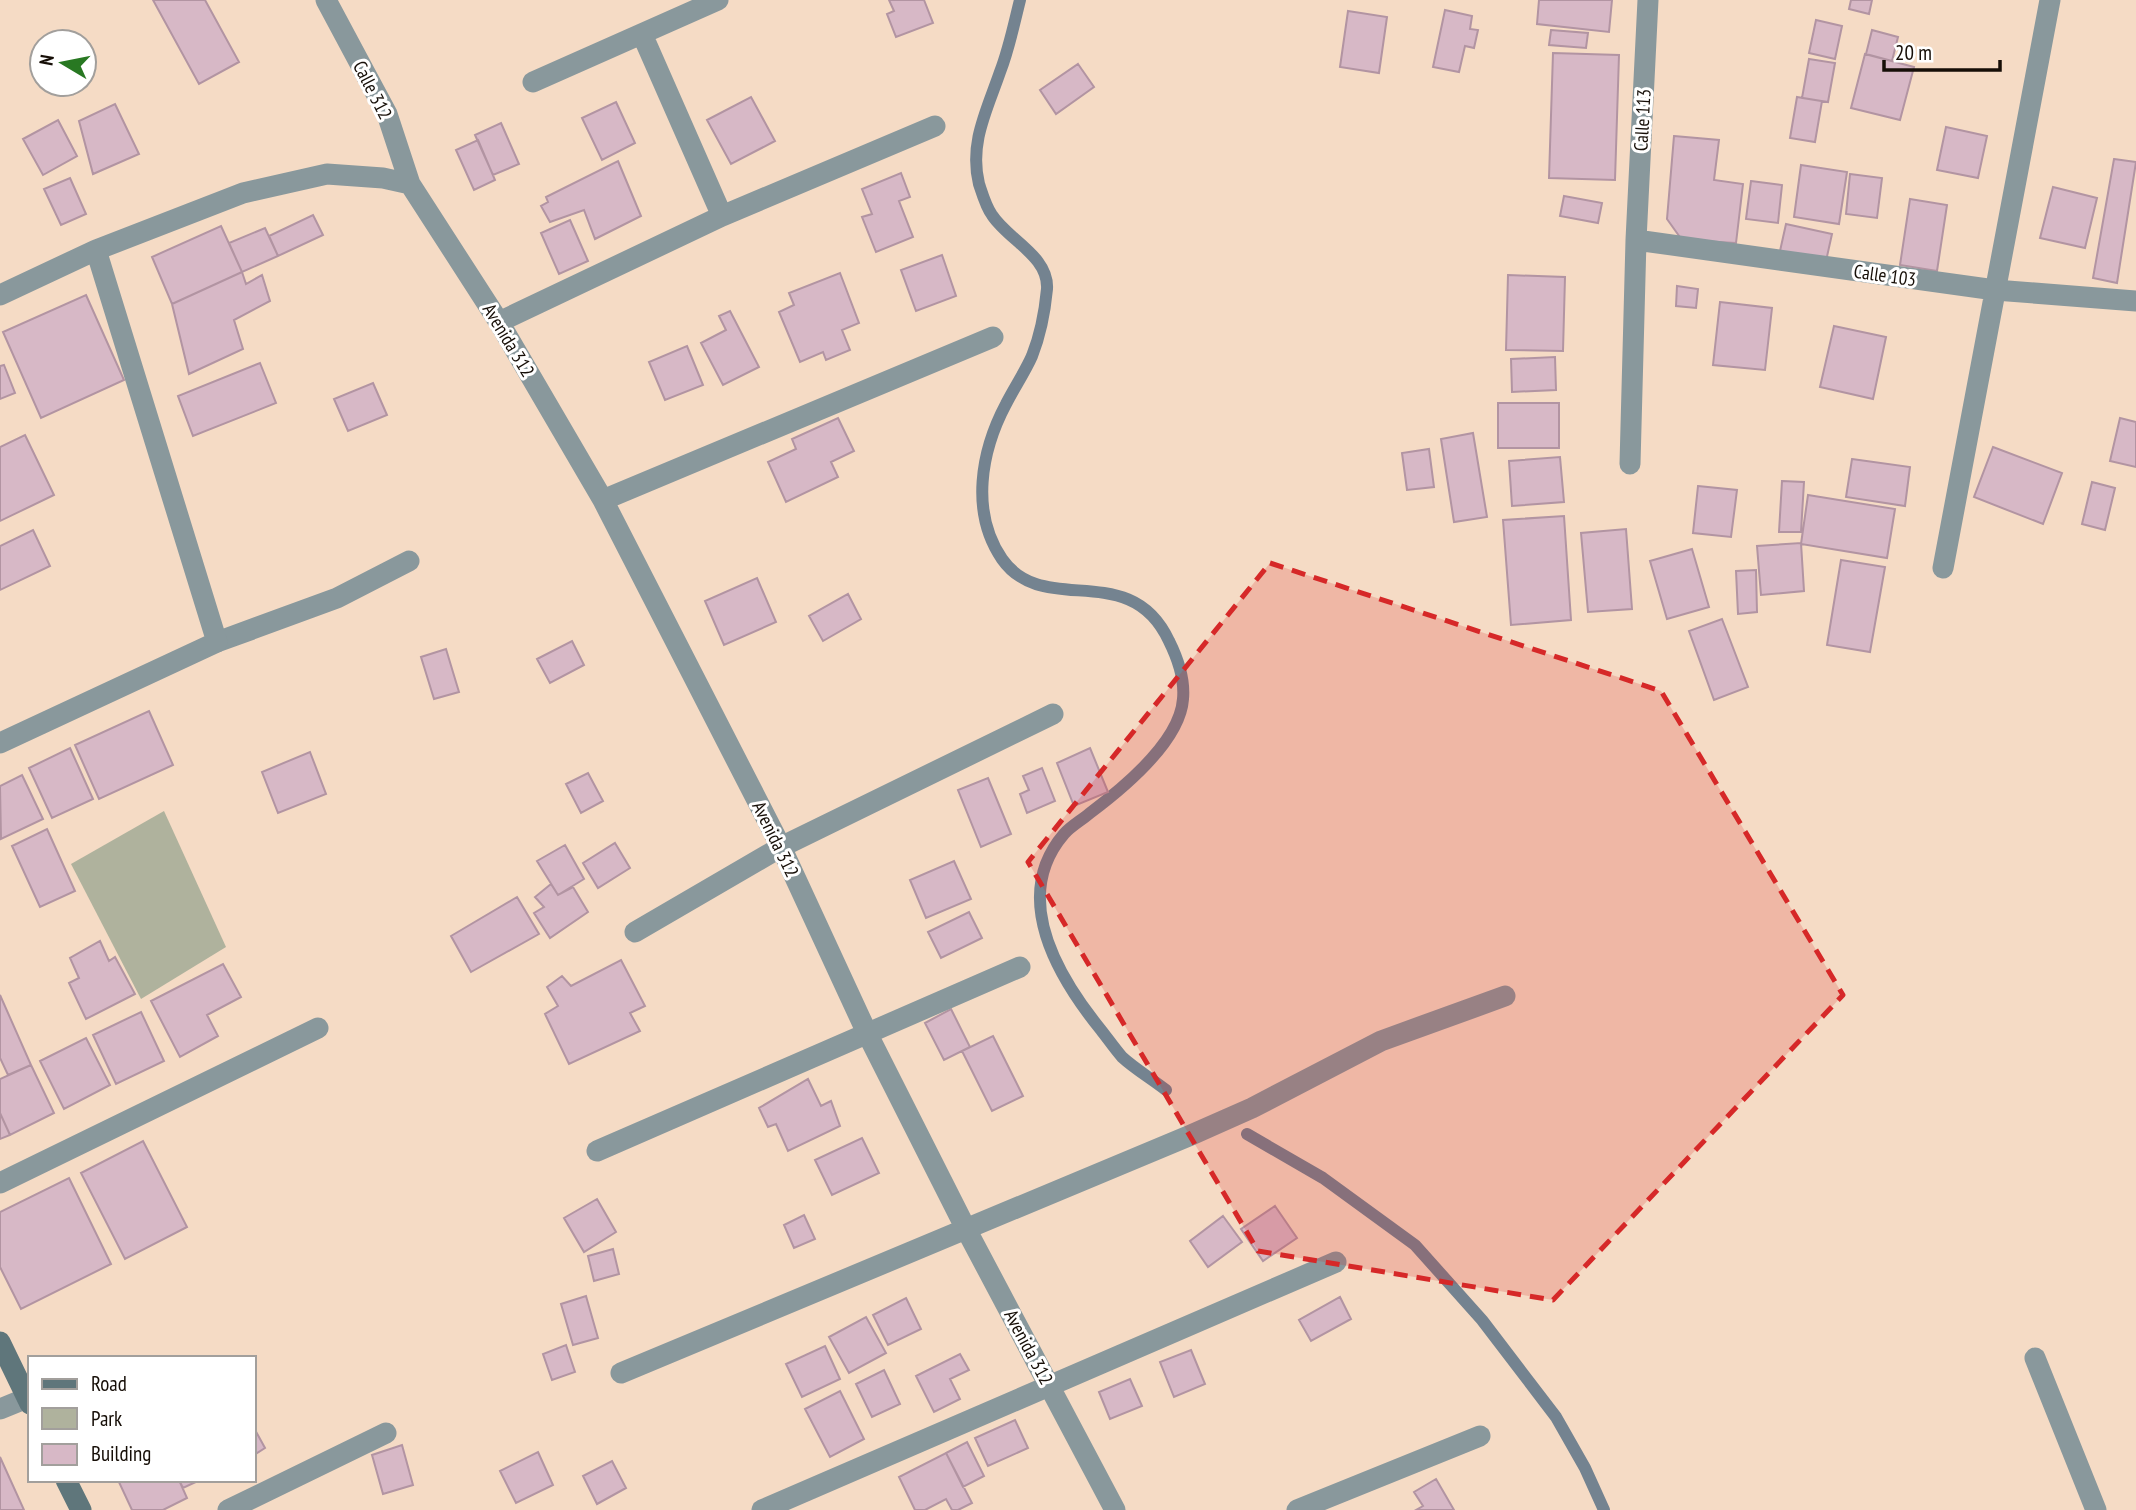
<svg xmlns="http://www.w3.org/2000/svg" width="2136" height="1510" viewBox="0 0 2136 1510" font-family="'PT Sans Narrow',sans-serif">
	<style>
		.green { fill: #afb29d }
		.lines { fill: none; stroke-linecap: round; stroke-linejoin: round }
		.stream { stroke: #748390; stroke-width: 12 }
		.building { fill: #d7b8c6; stroke: #b294a2; stroke-width: 2 }
		.lane { stroke: #89989c; stroke-width: 21 }
		.street { stroke: #89989c; stroke-width: 21 }
		.secondary { stroke: #5f767b; stroke-width: 21 }
		.marked { fill: #d62828; fill-opacity: 0.2; stroke: #d62828; stroke-width: 5; stroke-dasharray: 14 9; stroke-linejoin: round }
		.labels { text-anchor: middle; dominant-baseline: central; stroke-width: 6; stroke-linejoin: round; paint-order: stroke }
		.street-label { font-size: 19px; fill: #160e07; stroke: #fff }
	</style>
	<rect width="100%" height="100%" fill="#f5dbc5"/>
	<path class="green" d="M164 811 226 947 141 999 71 864Z"/>
	<g class="lines">
		<path class="stream" d="M1020 0C1014 24 1009 49 1000 72 987 110 969 143 979 184 982 193 986 207 992 215 1008 240 1049 256 1047 289 1045 310 1040 336 1032 356 1025 372 1014 388 1006 404 981 451 970 512 1002 559 1044 619 1130 557 1169 641 1178 659 1185 678 1183 699 1180 742 1122 789 1090 813 1082 820 1071 826 1064 834 1010 897 1058 977 1101 1030 1108 1039 1115 1049 1122 1057 1135 1069 1152 1079 1166 1090
			M1247 1134 1323 1178 1415 1245 1482 1320 1556 1417 1585 1468 1604 1510"/>
	</g>
	<path class="building" d="M153 0H205L239 62 199 84Z
		M889 0H924L933 23 896 37 887 14 894 11Z
		M1539 0H1612L1609 32 1537 24Z
		M1851 0H1872L1869 14 1849 9Z
		M1445 10 1472 16 1470 29 1478 30 1474 48 1465 46 1459 72 1433 67Z
		M1348 11 1387 17 1379 73 1340 67Z
		M1816 20 1842 26 1835 59 1809 53Z
		M1551 30 1588 33 1586 48 1549 45Z
		M1872 30 1898 37 1892 61 1866 54Z
		M1553 53 1619 55 1615 180 1549 178Z
		M1865 54 1914 67 1900 120 1851 108Z
		M1809 59 1835 63 1828 102 1802 98Z
		M1078 64 1094 87 1056 114 1040 90Z
		M751 97 775 141 731 164 707 120Z
		M1797 97 1822 101 1815 142 1790 138Z
		M616 102 635 143 602 160 582 118Z
		M115 104 139 154 93 174 79 121Z
		M58 120 77 156 43 175 23 139Z
		M501 123 519 164 493 175 475 135Z
		M1946 127 1987 136 1978 178 1937 170Z
		M1674 136 1719 140 1714 180 1743 184 1736 243 1682 240 1667 219Z
		M478 140 495 180 474 190 456 150Z
		M2114 159 2136 162 2117 283 2093 278Z
		M618 161 641 216 595 239 584 210 550 222 541 206 548 202 546 197Z
		M1801 165 1847 172 1839 224 1794 217Z
		M901 173 910 197 899 201 913 237 876 252 862 217 872 214 862 189Z
		M1850 174 1882 178 1877 218 1846 214Z
		M70 178 86 214 61 225 44 189Z
		M1751 181 1782 185 1778 223 1746 219Z
		M2053 187 2097 198 2085 248 2040 238Z
		M1564 196 1602 203 1598 223 1560 216Z
		M1910 199 1947 205 1937 271 1900 265Z
		M313 215 323 235 278 256 269 236Z
		M570 220 588 261 559 274 541 233Z
		M1786 224 1832 234 1826 261 1780 251Z
		M221 226 242 272 172 304 152 257Z
		M265 228 278 256 242 272 229 243Z
		M942 255 956 296 916 311 901 270Z
		M242 272 246 284 262 275 270 301 234 320 243 349 189 374 172 304Z
		M840 273 859 323 842 330 850 350 826 360 823 352 800 362 779 312 794 305 789 293Z
		M1508 275 1565 277 1563 351 1506 350Z
		M1677 286 1698 289 1696 308 1676 306Z
		M86 295 124 380 41 418 3 332Z
		M1720 302 1772 308 1765 370 1713 365Z
		M730 311 759 367 723 385 701 343 726 330 719 316Z
		M1834 326 1886 337 1873 399 1820 387Z
		M687 346 703 385 665 400 649 362Z
		M1555 357 1556 390 1512 392 1511 359Z
		M260 363 276 403 193 436 178 396Z
		M4 365 15 393 0 399V366Z
		M373 383 387 415 348 431 334 399Z
		M1498 403H1559V448H1498Z
		M838 418 854 451 831 462 838 477 786 502 768 462 796 449 792 439Z
		M2120 418 2136 422V467L2110 461Z
		M1473 433 1487 517 1454 522 1441 439Z
		M25 435 54 495 0 521V447Z
		M1993 447 2062 473 2043 524 1974 497Z
		M1429 449 1434 487 1407 490 1402 453Z
		M1560 457 1564 502 1512 506 1509 461Z
		M1852 459 1910 467 1905 506 1846 497Z
		M1782 481 1804 482 1801 532H1779Z
		M2092 482 2115 488 2105 530 2082 524Z
		M1698 486 1737 490 1731 537 1693 533Z
		M1808 495 1895 509 1887 558 1801 544Z
		M1564 516 1571 620 1511 625 1503 520Z
		M1626 529 1632 609 1588 612 1581 533Z
		M33 530 50 566 0 590V546Z
		M1801 543 1804 591 1761 595 1757 546Z
		M1692 549 1709 607 1667 619 1650 561Z
		M1841 560 1885 567 1870 652 1827 645Z
		M1756 570 1757 612 1738 614 1736 571Z
		M757 578 776 622 724 645 705 601Z
		M848 594 861 619 823 641 809 616Z
		M1722 619 1748 687 1714 700 1689 631Z
		M572 641 584 665 550 683 537 659Z
		M446 649 459 692 434 699 421 657Z
		M149 711 173 765 99 799 75 745Z
		M70 748 93 799 52 818 29 768Z
		M1090 748 1108 792 1074 806 1057 763Z
		M310 752 326 794 278 813 262 772Z
		M1042 768 1055 801 1027 813 1020 794 1029 790 1023 776Z
		M588 773 603 801 581 813 566 784Z
		M22 775 43 819 1 839 0 786Z
		M988 778 1011 834 981 847 958 790Z
		M47 829 75 891 40 907 12 846Z
		M615 843 630 868 598 888 583 863Z
		M565 845 584 879 558 895 537 861Z
		M954 861 971 899 926 918 910 880Z
		M551 884 558 895 573 887 588 912 550 938 534 913 544 907 535 897Z
		M517 897 539 934 471 972 451 936Z
		M969 912 982 938 941 958 928 932Z
		M100 941 109 961 115 957 135 994 86 1019 69 983 79 978 70 958Z
		M621 960 645 1006 630 1013 640 1031 569 1064 545 1014 558 1006 547 987 562 976 571 986Z
		M223 964 241 997 207 1015 218 1036 180 1057 151 1001Z
		M0 995 31 1065 8 1075 0 1058Z
		M951 1009 970 1047 944 1060 925 1023Z
		M141 1012 164 1061 116 1084 93 1035Z
		M993 1036 1023 1096 992 1111 962 1051Z
		M86 1038 110 1085 64 1109 40 1061Z
		M31 1065 54 1113 10 1135 0 1113V1079Z
		M808 1079 821 1106 831 1101 840 1126 788 1151 776 1124 768 1127 759 1108Z
		M0 1113 10 1135 0 1139Z
		M862 1138 879 1173 832 1195 815 1160Z
		M143 1141 187 1227 125 1259 81 1173Z
		M69 1178 111 1264 21 1309 0 1267V1212Z
		M597 1199 616 1232 584 1252 564 1218Z
		M1275 1206 1297 1238 1263 1261 1241 1229Z
		M804 1215 815 1239 794 1248 784 1225Z
		M1223 1216 1242 1242 1208 1267 1190 1241Z
		M613 1249 619 1274 594 1281 588 1256Z
		M586 1296 598 1338 573 1345 561 1304Z
		M1340 1297 1351 1319 1311 1341 1299 1320Z
		M906 1298 921 1329 888 1345 873 1315Z
		M866 1317 886 1353 849 1373 829 1337Z
		M566 1345 575 1372 552 1380 543 1354Z
		M825 1346 840 1379 802 1397 786 1364Z
		M1191 1350 1205 1384 1174 1397 1160 1362Z
		M960 1354 969 1370 950 1379 960 1399 934 1412 916 1376Z
		M884 1370 900 1404 872 1417 856 1384Z
		M1130 1379 1142 1406 1110 1419 1099 1392Z
		M840 1391 864 1439 830 1457 805 1409Z
		M1015 1420 1028 1448 988 1466 975 1438Z
		M254 1428 265 1448 254 1455Z
		M967 1442 984 1476 963 1487 946 1453Z
		M402 1445 413 1485 383 1494 372 1455Z
		M538 1452 553 1485 516 1503 500 1471Z
		M946 1453 972 1503 958 1510H952L946 1499 925 1510H915L899 1477Z
		M0 1457 24 1510H0Z
		M612 1461 626 1488 597 1504 583 1476Z
		M1436 1479 1454 1510H1416L1423 1506 1414 1492Z
		M118 1480H179L187 1498 163 1510H132Z
		M179 1480H200L183 1488Z"/>
	<g class="lines">
		<path class="lane" d="M217 642 337 598 409 561
			M2035 1358 2096 1510"/>
		<path class="street" d="M326 0 387 114 410 184 499 322 603 500 781 847 867 1033 966 1229 1115 1510
			M642 34 722 216
			M533 82 718 0
			M1636 240 1995 290 2136 301
			M0 295 96 250 243 193 327 174 383 178 410 184
			M499 322 722 216 935 126
			M1630 464 1636 240 1648 0
			M603 500 993 337
			M1943 568 2050 0
			M0 743 217 642 96 250
			M635 932 781 847 1053 714
			M597 1151 1020 967
			M0 1183 318 1028
			M621 1373 1191 1135 1252 1108 1381 1041 1505 996
			M0 1409 27 1398
			M228 1510 386 1433
			M762 1510 1336 1262
			M1297 1510 1480 1436"/>
		<path class="secondary" d="M0 1342 30 1404
			M66 1480 81 1510"/>
	</g>
	<path class="marked" d="M1270 563 1661 691 1843 995 1553 1300 1258 1251 1028 862Z"/>
	<g class="labels">
		<g class="street-label">
			<text transform="translate(373 90) rotate(63)">Calle 312</text>
			<text transform="translate(1642 120) rotate(-87)">Calle 113</text>
			<text transform="translate(1885 275) rotate(8)">Calle 103</text>
			<text transform="translate(509 340) rotate(59)">Avenida 312</text>
			<text transform="translate(776 839) rotate(64)">Avenida 312</text>
			<text transform="translate(1029 1347) rotate(62)">Avenida 312</text>
		</g>
	</g>
	<rect x="28" y="1356" width="228" height="126" fill="#ffffff" stroke="#a29f9c" stroke-width="2"/>
	<rect x="42" y="1379" width="35" height="10" fill="#5f767b" stroke="#a29f9c" stroke-width="2"/>
	<text x="91" y="1391" font-size="21" fill="#160e07">Road</text>
	<rect x="42" y="1408" width="35" height="21" fill="#afb29d" stroke="#a29f9c" stroke-width="2"/>
	<text x="91" y="1426" font-size="21" fill="#160e07">Park</text>
	<rect x="42" y="1444" width="35" height="21" fill="#d7b8c6" stroke="#a29f9c" stroke-width="2"/>
	<text x="91" y="1461" font-size="21" fill="#160e07">Building</text>
	<g transform="translate(63 63) rotate(280)"><circle r="33" fill="#ffffff" stroke="#a29f9c" stroke-width="2"/>
	<path d="M0-5L12 26L0 18L-12 26Z" fill="#287822"/>
	<text y="-10" font-size="19" font-weight="bold" text-anchor="middle" fill="#160e07">N</text>
	</g>
	<path d="M1884 60v10h116v-10" fill="none" stroke="#160e07" stroke-width="3.5"/>
	<text x="1895" y="60" font-size="21" fill="#160e07" stroke="#ffffff" stroke-width="5" paint-order="stroke">20 m</text>
</svg>
